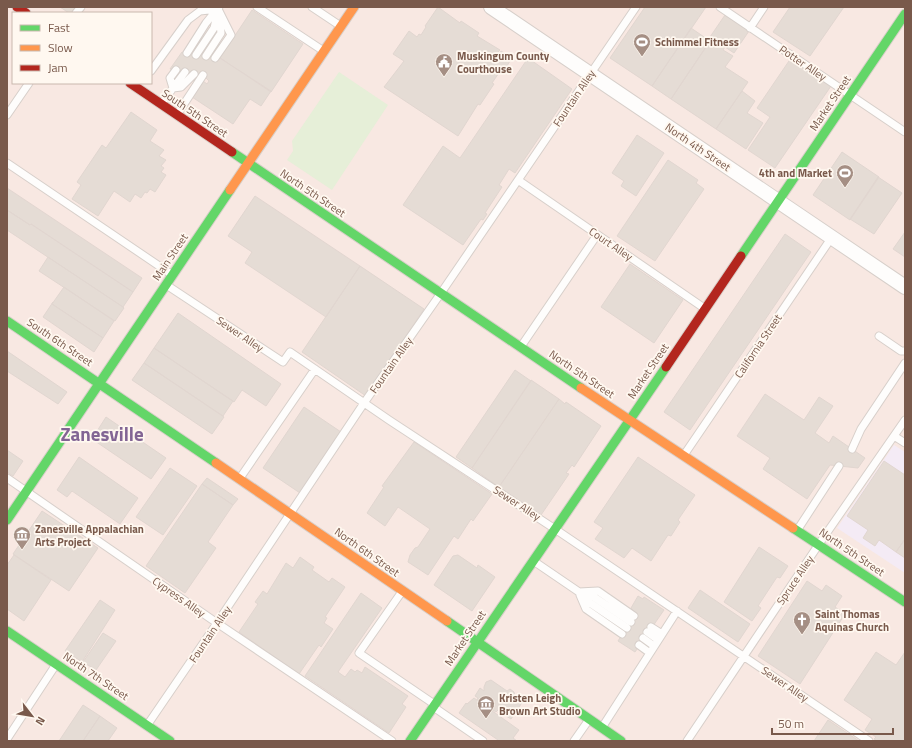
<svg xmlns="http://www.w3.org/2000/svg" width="912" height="748" viewBox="0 0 912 748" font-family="'Titillium Web',sans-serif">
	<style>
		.commercial { fill: #f8e8e2; fill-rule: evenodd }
		.education { fill: #f4ebf5 }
		.green { fill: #e6efd8 }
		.building { fill: #e5dcd5; stroke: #e1d6d0 }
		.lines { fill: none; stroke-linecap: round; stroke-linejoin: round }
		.lane-casing { stroke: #d7cfca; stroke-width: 9 }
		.street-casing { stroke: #d7cfca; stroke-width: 16 }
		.fast-casing { stroke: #d8cfc9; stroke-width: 11 }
		.slow-casing { stroke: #d8cfc9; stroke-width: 11 }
		.jam-casing { stroke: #d8cfc9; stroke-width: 11 }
		.lane { stroke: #fefdfc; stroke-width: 7 }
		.street { stroke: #fefdfc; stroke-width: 14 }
		.fast { stroke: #63d668; stroke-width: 9 }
		.slow { stroke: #ff974d; stroke-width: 9 }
		.jam { stroke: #b3261e; stroke-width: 9 }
		.labels { text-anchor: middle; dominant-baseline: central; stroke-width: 3.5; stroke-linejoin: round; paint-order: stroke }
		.poi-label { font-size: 11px; font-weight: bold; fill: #79594b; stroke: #fff8f0; text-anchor: start }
		.street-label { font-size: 11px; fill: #79594b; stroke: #fff8f0 }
		.town-label { font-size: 19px; font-weight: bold; fill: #826494; stroke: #fff8f0 }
	</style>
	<rect width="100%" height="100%" fill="#f8f3ee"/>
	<path class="commercial" d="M7 7H905V741H7ZM13 13H151V83H13Z"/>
	<path class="education" d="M894 445 905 452V573L837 528Z"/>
	<path class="green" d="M339 72 388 105 332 190 287 160 293 151 292 141Z"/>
	<path class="building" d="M60 7H76L72 13H69Z
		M438 7 460 23 461 21 479 33 477 36 500 50 498 52 500 53 501 51 512 58 505 69 503 67 492 83 494 84 480 105 478 104 458 136 384 87 404 61 393 54 409 31 417 37 419 34 421 35 426 27 425 26Z
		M645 7H706L652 86 610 58Z
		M790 7H844L810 56 773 32Z
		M252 10 303 44 271 92 220 58Z
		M725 15 749 31 734 53 725 47 723 50 733 56 725 67 748 82 716 129 671 99 710 41 718 46 720 43 710 37Z
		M691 28 710 41 671 99 652 86Z
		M182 52 220 58 271 91 261 106 250 99 233 124 192 97 203 81 207 84 209 81 206 78 207 76 170 69Z
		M528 58 572 89 515 173 509 169 499 185 502 187 485 213 487 214 483 220 481 219 463 245 403 205 443 146 460 158Z
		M791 58 831 86 775 168 748 150 770 117 757 108Z
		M742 91 755 101 747 113 763 123 746 149 716 129Z
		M131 112 157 130 150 141 164 150 159 156 166 160 161 166 164 168 161 172 166 175 155 192 150 189 147 193 145 192 141 198 135 194 130 202 114 191 98 216 72 199 81 185 77 182 102 145 106 148Z
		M637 135 664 153 636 196 621 186 624 181 612 173Z
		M842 152 879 177 850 220 813 195Z
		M668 160 698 180 696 183 704 189 655 261 617 236Z
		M878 177 902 193 874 234 850 219Z
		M7 188 142 278 133 292 31 224 30 225 7 210Z
		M255 196 360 266 326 317 245 263 252 252 228 236Z
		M7 210 30 225 31 224 133 292 123 307 7 230Z
		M905 232V257L893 249Z
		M785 234 811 252 690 430 664 412Z
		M48 257 123 307 124 308 115 321 39 271Z
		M630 264 683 300 654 343 601 307Z
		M360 266 424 309 366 396 302 352Z
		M64 287 114 321 103 338 52 304Z
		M53 302 52 304 103 338 94 352 43 317Z
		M178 313 281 384 266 406 242 390 234 402 154 348Z
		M154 348 233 401 223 416 144 363Z
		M7 351 67 392 58 404 7 371Z
		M144 363 224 417 212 434 132 380Z
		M515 370 531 381 472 468 456 457Z
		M531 380 559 399 499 487 472 468Z
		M765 394 804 420 819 397 833 406 815 433 829 443 833 436 865 458 858 468 830 465 807 499 763 469 770 458 737 436Z
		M559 399 565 404 566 402 601 426 574 467 572 465 566 473 569 474 541 515 499 487Z
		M304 407 341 432 300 493 263 468Z
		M106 417 166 458 151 479 92 439Z
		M414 442 492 494 473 521 471 519 458 539 454 536 428 575 408 562 410 555 415 548 418 547 430 529 398 507 385 526 367 513 384 487 382 486Z
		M7 450 23 461 13 476 7 472Z
		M79 457 138 498 120 524 72 491 67 497 57 490Z
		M638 457 695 495 678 520 680 522 671 536 668 535 651 561 632 548 624 558 595 539 603 528 594 522Z
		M884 461 905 475V539L896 552 879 540 875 546 863 538 868 530 847 516Z
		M170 468 197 486 163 535 136 517Z
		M207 478 238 499 233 505 202 484Z
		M202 484 233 505 208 542 216 548 185 593 146 566Z
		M42 511 98 548 69 591 13 554Z
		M905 539V558L896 552Z
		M759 547 788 566 780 578 777 577 758 606 761 608 752 621 724 602Z
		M14 555 51 580 24 621 7 609V565Z
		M458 555 477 568 478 565 495 577 472 611 434 585 453 556Z
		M300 557 314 567 312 570 329 582 332 578 345 587 325 617 327 618 324 623 333 629 321 647 319 645 299 674 239 632 258 604 255 602 263 591 267 594 286 563 293 568Z
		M807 581 822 591 826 585 842 596 835 607 845 614 800 684 758 656Z
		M700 590 750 624 738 642 688 608Z
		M361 593 382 608 338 672 345 677 351 669 355 672 357 670 362 673 365 667 408 696 402 704 406 707 389 733 305 676Z
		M638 596 643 599 644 597 664 610 635 652 618 641 636 613 631 608Z
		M100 600 115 610 82 662 65 651Z
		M103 633 116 641 96 670 83 662Z
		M876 652 896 665 905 652V741H877L874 739 876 737 865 730 872 719 844 700Z
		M491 680 507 691 510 689 514 692 515 696 523 701 511 719 503 714 502 715 498 713 499 711 498 710 496 712 477 700 478 698 475 696 480 688 484 691V687L486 682Z
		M474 698 519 730 513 738 517 741H497L498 740 459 713 466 703 467 704Z
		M83 705 100 716 83 741H59Z
		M100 716 117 728 108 741H83Z
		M828 720 859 741H814Z"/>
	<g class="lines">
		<g class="lane-casing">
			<path id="lane" d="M257 7 322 50
				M312 7 339 25
				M720 7 905 132
				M76 13 81 7
				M750 28 764 7
				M187 53 206 23 219 7
				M196 55 214 28 217 15
				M206 56 221 33 219 15
				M151 71 188 20 200 11 218 9 231 35 215 58
				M173 88 185 72
				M173 88 170 78 176 70
				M163 102 173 88 181 87 194 74
				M178 113 203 75
				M7 115 29 83
				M7 163 171 274
				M518 180 704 308
				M168 286 283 362 290 352 389 420 555 529 869 741
				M879 336 901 351H905
				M522 345 597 235
				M894 436 905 443
				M852 449 861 429 905 363
				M684 455 832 237
				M7 478 217 623 392 741
				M240 478 315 369
				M798 529 839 466
				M535 562 579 592 590 603 627 628
				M579 592 598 591 634 616
				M401 593 359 653 434 704
				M584 594 594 597 631 622
				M580 595 586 609 622 634
				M651 627 662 634
				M647 632 658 640
				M643 638 654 646
				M639 645 650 653
				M435 708 483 741
				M148 724 217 623 364 403 441 293 636 7
				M603 726 677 611
				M7 739 55 666
				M574 741 588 721
				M687 741 819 544 905 420"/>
		</g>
		<g class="street-casing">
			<path id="street" d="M491 7 905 287"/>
		</g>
		<g class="fast-casing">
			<path id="fast" d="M232 152 581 388
				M741 256 905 14
				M7 321 216 463
				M7 520 230 190
				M793 528 905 602
				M447 621 621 741
				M7 631 170 741
				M410 741 666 367"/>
		</g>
		<g class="slow-casing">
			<path id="slow" d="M230 190 354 7
				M581 388 793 528
				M216 463 447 621"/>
		</g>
		<g class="jam-casing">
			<path id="jam" d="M17 7 26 13
				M130 83 232 152
				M666 367 741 256"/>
		</g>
		<use href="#lane" class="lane"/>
		<use href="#street" class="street"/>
		<use href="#fast" class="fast"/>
		<use href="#slow" class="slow"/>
		<use href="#jam" class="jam"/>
	</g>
	<defs>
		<g id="stadium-pin" transform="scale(0.9)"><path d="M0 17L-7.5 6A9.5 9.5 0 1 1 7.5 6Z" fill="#a58f84" stroke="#fff8f0"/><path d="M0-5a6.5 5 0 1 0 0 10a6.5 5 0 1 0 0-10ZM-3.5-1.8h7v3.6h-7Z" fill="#fff"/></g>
		<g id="civic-pin" transform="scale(0.9)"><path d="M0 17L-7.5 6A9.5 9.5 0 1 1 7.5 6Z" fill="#a58f84" stroke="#fff8f0"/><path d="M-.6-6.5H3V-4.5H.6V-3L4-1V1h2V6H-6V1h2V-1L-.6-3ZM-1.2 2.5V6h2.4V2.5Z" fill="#fff"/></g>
		<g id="museum-pin" transform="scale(0.9)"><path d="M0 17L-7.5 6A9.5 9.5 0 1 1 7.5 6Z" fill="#a58f84" stroke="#fff8f0"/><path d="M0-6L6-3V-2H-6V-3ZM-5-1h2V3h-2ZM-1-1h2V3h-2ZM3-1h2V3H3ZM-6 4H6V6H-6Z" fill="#fff"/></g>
		<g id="church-pin" transform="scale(0.9)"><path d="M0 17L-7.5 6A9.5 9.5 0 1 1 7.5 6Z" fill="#a58f84" stroke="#fff8f0"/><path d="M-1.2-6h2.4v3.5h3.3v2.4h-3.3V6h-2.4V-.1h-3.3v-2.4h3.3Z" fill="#fff"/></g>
	</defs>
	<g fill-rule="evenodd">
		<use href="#stadium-pin" x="642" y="42"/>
		<use href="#civic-pin" x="444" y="62"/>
		<use href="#stadium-pin" x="845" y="173"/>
		<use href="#museum-pin" x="22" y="535"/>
		<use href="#church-pin" x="802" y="620"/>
		<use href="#museum-pin" x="486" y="704"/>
	</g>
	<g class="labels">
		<g class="poi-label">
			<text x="655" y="42">Schimmel Fitness</text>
			<text x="457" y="56">Muskingum County<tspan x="457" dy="13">Courthouse</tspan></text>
			<text x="832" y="173" text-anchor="end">4th and Market</text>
			<text x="35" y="529">Zanesville Appalachian<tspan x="35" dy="13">Arts Project</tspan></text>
			<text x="815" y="614">Saint Thomas<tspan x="815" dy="13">Aquinas Church</tspan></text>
			<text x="499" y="698">Kristen Leigh<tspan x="499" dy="13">Brown Art Studio</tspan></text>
		</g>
		<g class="street-label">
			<text transform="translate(803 63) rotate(34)">Potter Alley</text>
			<text transform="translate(574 98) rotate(-56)">Fountain Alley</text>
			<text transform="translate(830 103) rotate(-56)">Market Street</text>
			<text transform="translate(195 113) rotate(34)">South 5th Street</text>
			<text transform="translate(698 147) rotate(34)">North 4th Street</text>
			<text transform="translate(313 193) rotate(34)">North 5th Street</text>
			<text transform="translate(611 244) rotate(34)">Court Alley</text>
			<text transform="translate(170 257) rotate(-56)">Main Street</text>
			<text transform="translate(240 334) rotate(34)">Sewer Alley</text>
			<text transform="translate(60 342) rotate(34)">South 6th Street</text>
			<text transform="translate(758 346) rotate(-56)">California Street</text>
			<text transform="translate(391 365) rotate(-55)">Fountain Alley</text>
			<text transform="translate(648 371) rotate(-56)">Market Street</text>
			<text transform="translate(582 374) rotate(34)">North 5th Street</text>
			<text transform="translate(517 503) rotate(33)">Sewer Alley</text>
			<text transform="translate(367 552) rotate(35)">North 6th Street</text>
			<text transform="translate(852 552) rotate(34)">North 5th Street</text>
			<text transform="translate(795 580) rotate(-56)">Spruce Alley</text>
			<text transform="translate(179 597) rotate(35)">Cypress Alley</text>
			<text transform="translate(210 634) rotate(-56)">Fountain Alley</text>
			<text transform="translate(465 638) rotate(-56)">Market Street</text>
			<text transform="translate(96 676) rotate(34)">North 7th Street</text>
			<text transform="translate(785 684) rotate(34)">Sewer Alley</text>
		</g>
		<g class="town-label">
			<text x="102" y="433">Zanesville</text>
		</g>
	</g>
	<rect width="912" height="748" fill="none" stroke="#79594b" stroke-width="16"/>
	<rect x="12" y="12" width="140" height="72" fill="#fff8f0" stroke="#c9b8ae"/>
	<rect x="20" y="25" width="20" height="6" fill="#63d668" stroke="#c9b8ae"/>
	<text x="48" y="32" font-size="12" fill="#79594b">Fast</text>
	<rect x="20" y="45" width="20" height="6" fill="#ff974d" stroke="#c9b8ae"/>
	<text x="48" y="52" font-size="12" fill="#79594b">Slow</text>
	<rect x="20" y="65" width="20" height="6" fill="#b3261e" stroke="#c9b8ae"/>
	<text x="48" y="72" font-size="12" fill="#79594b">Jam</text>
	<g transform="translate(32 716) rotate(121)" stroke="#fff8f0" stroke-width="3" paint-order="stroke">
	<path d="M0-3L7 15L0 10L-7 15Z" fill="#79594b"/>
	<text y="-6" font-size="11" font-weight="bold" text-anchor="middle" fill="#79594b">N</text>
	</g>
	<path d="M772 728v6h121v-6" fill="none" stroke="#79594b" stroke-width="2"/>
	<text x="778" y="728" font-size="12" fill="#79594b" stroke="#fff8f0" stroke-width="3" paint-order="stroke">50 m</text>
</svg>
